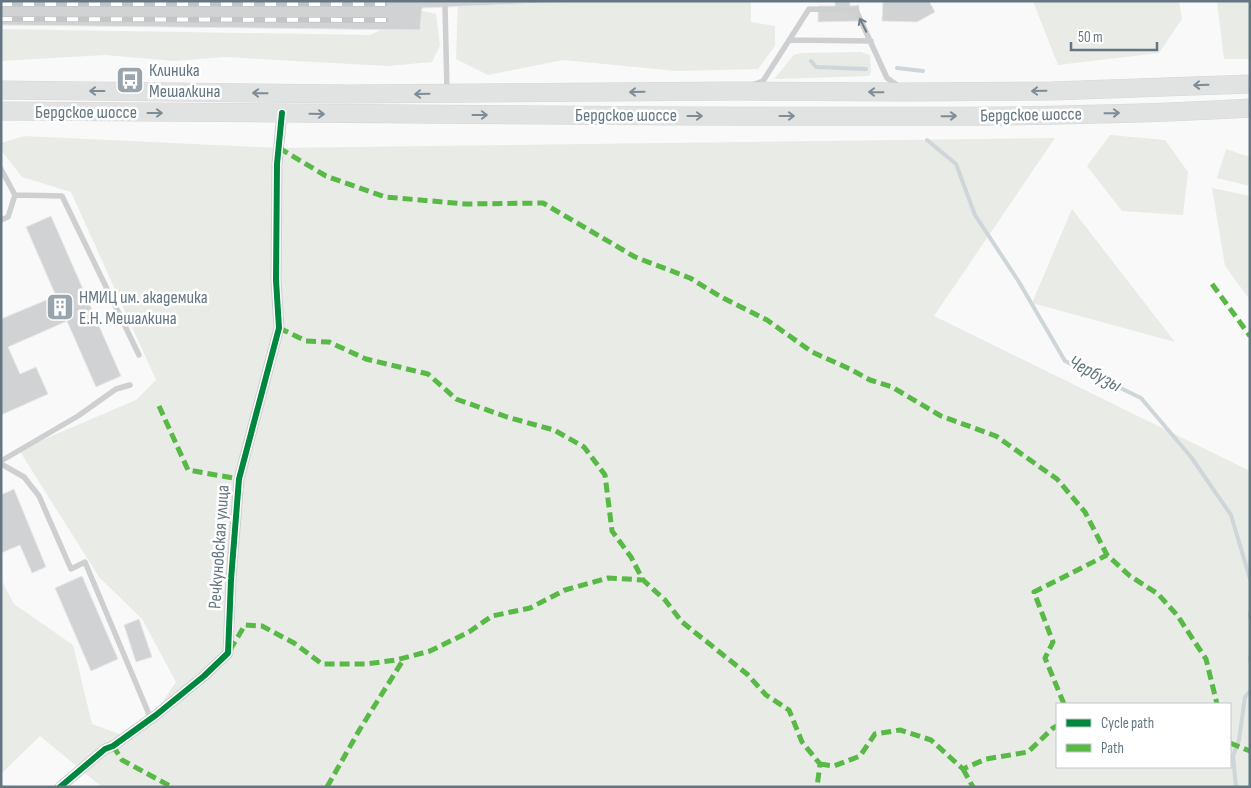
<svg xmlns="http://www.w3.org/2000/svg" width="1251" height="788" viewBox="0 0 1251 788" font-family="'Sofia Sans Condensed',sans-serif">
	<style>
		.green { fill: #e8ebe6; fill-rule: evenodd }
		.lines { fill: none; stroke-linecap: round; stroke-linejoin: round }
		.stream { stroke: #ced6d9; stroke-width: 4 }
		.building { fill: #d0d2d3; stroke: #e8e8e8 }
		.trunk-casing { stroke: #d5d6d6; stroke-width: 19 }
		.service { stroke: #cecfd0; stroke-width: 5.5 }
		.minor { stroke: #cecfd0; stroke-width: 11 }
		.trunk { stroke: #e1e2e2; stroke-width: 18 }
		.rail-casing { stroke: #c3c5c6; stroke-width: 5.5 }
		.rail { stroke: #fff; stroke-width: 4; stroke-dasharray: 11; stroke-linecap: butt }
		.quiet { stroke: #58b947; stroke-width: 5; stroke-dasharray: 10 5; stroke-linecap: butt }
		.cycleway-casing { stroke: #fff; stroke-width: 9 }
		.cycleway { stroke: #00873e; stroke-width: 6 }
		.oneway { stroke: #707f8b }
		.oneway2 { stroke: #7e8c96 }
		.labels { text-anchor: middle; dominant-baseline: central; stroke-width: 5; stroke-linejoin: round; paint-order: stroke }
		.poi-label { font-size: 18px; fill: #657683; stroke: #fff; text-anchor: start }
		.street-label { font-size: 18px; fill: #657683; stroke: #fff }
		.water-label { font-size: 19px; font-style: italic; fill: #60757c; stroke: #fff }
	</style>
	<rect width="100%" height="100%" fill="#f9f9f9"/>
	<path class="green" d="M458 1H751V22L775 26V46L758 69 677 71 563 60 488 75 456 59Z
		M1033 1H1179L1182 19 1159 53 1058 65Z
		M1217 1H1250V59H1224Z
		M423 11 436 14 440 46 432 62 388 66 224 57 174 61 105 55 1 61V29L370 35Z
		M861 52 870 55 871 72 869 76 774 79 794 55 801 53Z
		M1110 135 1165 140 1188 172 1183 215 1122 211 1087 166Z
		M24 136 279 148 1055 138 934 316 1250 471V787H102L40 736 1 774V579L14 604 73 645 92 724 125 736 151 719 176 682 142 619 99 577 19 450 136 400 156 380 71 192 22 177 1 150V143ZM1057 704H1230V767H1057Z
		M1226 149 1250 157V186L1217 178Z
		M1212 188 1250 196V300L1225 266Z
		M1072 209 1175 342 1032 303Z"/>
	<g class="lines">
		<path class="stream" d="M811 61 816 67 866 69
			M897 68 923 71
			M927 140 956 164 975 215 1019 282 1065 361 1141 398 1191 457 1231 515 1250 579
			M1250 613V617
			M1250 657V661
			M1236 787 1233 756 1239 740 1245 697 1250 691"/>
	</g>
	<path class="building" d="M1 1H589L422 8 420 30 1 25Z
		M835 1H850V6L859 5V21L818 22V6H835Z
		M883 1H929L935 12 917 22 882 21Z
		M51 216 121 376 96 387 67 321 8 347 20 374 36 367 48 394 1 415V319L56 296 26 227Z
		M14 489 46 567 32 573 20 545 1 553V495Z
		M82 576 118 659 91 671 55 588Z
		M139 619 152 657 136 662 124 625Z"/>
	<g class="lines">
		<g class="trunk-casing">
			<path id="trunk" d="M1 90 349 94 738 91 908 92 1052 91 1250 84
				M1 111C229 114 457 115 685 116 873 116 1062 119 1250 108"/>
		</g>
		<path class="service" d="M445 6 447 91
			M790 40 871 41
			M752 85 763 81 809 9 856 10 887 78 900 87
			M1 169 15 195 62 196 139 355
			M1 220 8 217 15 195
			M1 461 78 416 116 389 130 385
			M1 464 24 477 39 496 71 569 85 562 151 719"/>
		<path class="minor" d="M60 787 105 749 113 746 156 715 204 676 228 653 231 580 239 479 279 328 276 280 277 164 282 113"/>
		<use href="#trunk" class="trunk"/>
		<g class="rail-casing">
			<path id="rail" d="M1 4H385
				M1 19 386 20"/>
		</g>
		<use href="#rail" class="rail"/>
		<path class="quiet" d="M279 148 326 176 385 197 466 204 543 203 635 257 690 278 721 297 767 320 812 352 850 369 870 380 892 387 941 416 996 436 1057 479 1085 512 1107 555 1130 576 1158 594 1177 615 1206 659 1217 704
			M1212 284 1250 336
			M279 328 306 341 329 342 366 359 428 374 456 399 507 417 554 430 584 447 605 475 612 531 631 557 643 580 665 600 682 622 747 674 766 695 789 710 802 742 820 764 817 787
			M159 406 188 470 239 479
			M230 650 245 625 262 626 294 643 322 664H366L396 660 430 651 469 632 492 616 530 608 565 590 608 578 643 580
			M1064 704 1045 658 1053 642 1034 592 1107 555
			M1230 743 1250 751
			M113 746 122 760 172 787
			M820 764 834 766 860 756 875 734 900 730 931 740 963 769 986 759 1028 752 1053 728 1057 726
			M963 769 973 787
			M327 787 360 729 405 657"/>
		<g class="cycleway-casing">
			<path id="cycleway" d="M60 787 105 749 113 746 156 715 204 676 228 653 231 580 239 479 279 328 276 280 277 164 282 113"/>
		</g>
		<use href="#cycleway" class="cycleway"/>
	</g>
	<defs><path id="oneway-shaft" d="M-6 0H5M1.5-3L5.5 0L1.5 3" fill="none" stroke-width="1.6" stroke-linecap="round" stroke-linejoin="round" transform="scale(1.25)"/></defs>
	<use class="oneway" href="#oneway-shaft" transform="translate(863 25) rotate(-116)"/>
	<g class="oneway2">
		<use href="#oneway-shaft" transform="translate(1201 85) rotate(178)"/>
		<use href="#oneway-shaft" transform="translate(97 91) rotate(-180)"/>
		<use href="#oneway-shaft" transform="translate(1039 91) rotate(179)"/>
		<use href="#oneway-shaft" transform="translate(637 92) rotate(179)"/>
		<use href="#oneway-shaft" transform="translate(876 92) rotate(-179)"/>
		<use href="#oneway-shaft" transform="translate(260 93) rotate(-179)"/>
		<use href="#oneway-shaft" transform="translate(422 94) rotate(179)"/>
		<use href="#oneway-shaft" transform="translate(155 113)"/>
		<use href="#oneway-shaft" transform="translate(1112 113) rotate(-1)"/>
		<use href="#oneway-shaft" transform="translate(317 114) rotate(1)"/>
		<use href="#oneway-shaft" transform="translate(480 115)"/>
		<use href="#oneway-shaft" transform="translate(695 116)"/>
		<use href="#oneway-shaft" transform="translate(787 116)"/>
		<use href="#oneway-shaft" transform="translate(949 116) rotate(-1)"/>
	</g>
	<defs>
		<g id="bus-square" transform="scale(1.4375)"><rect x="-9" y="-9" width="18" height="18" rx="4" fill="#99a4ac" stroke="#fff"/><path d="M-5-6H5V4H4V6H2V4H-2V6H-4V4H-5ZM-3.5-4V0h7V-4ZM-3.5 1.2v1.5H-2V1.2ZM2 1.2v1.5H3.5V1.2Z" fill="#fff"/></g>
		<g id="building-square" transform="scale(1.4375)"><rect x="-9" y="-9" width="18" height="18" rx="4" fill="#99a4ac" stroke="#fff"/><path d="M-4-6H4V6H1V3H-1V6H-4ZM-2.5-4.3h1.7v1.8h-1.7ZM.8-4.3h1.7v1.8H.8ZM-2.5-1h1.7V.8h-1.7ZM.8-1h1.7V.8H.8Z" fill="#fff"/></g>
	</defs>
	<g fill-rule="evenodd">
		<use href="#bus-square" x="130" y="80"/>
		<use href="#building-square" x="60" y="307"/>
	</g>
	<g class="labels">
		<g class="poi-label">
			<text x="149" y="70">Клиника<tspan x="149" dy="21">Мешалкина</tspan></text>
			<text x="79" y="297">НМИЦ им. академика<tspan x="79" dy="21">Е.Н. Мешалкина</tspan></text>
		</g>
		<g class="street-label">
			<text x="86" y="112">Бердское шоссе</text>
			<text x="626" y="115">Бердское шоссе</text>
			<text transform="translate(1031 115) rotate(-1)">Бердское шоссе</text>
			<text transform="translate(219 547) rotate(-86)">Речкуновская улица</text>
		</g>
		<g class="water-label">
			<text transform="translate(1095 374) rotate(28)">Чербузы</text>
		</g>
	</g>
	<rect width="1251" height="788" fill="none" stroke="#657683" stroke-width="5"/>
	<rect x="1056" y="703" width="175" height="65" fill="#ffffff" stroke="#c1c8cd"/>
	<rect x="1066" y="719" width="25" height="8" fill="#00873e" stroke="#c1c8cd"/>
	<text x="1101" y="728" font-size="15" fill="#657683">Cycle path</text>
	<rect x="1066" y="744" width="25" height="8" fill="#58b947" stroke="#c1c8cd"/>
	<text x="1101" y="753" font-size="15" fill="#657683">Path</text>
	<path d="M1071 42v8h86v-8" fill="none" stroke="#657683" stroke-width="2.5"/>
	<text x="1078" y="42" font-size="15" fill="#657683" stroke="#ffffff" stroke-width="4" paint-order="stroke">50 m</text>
</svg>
